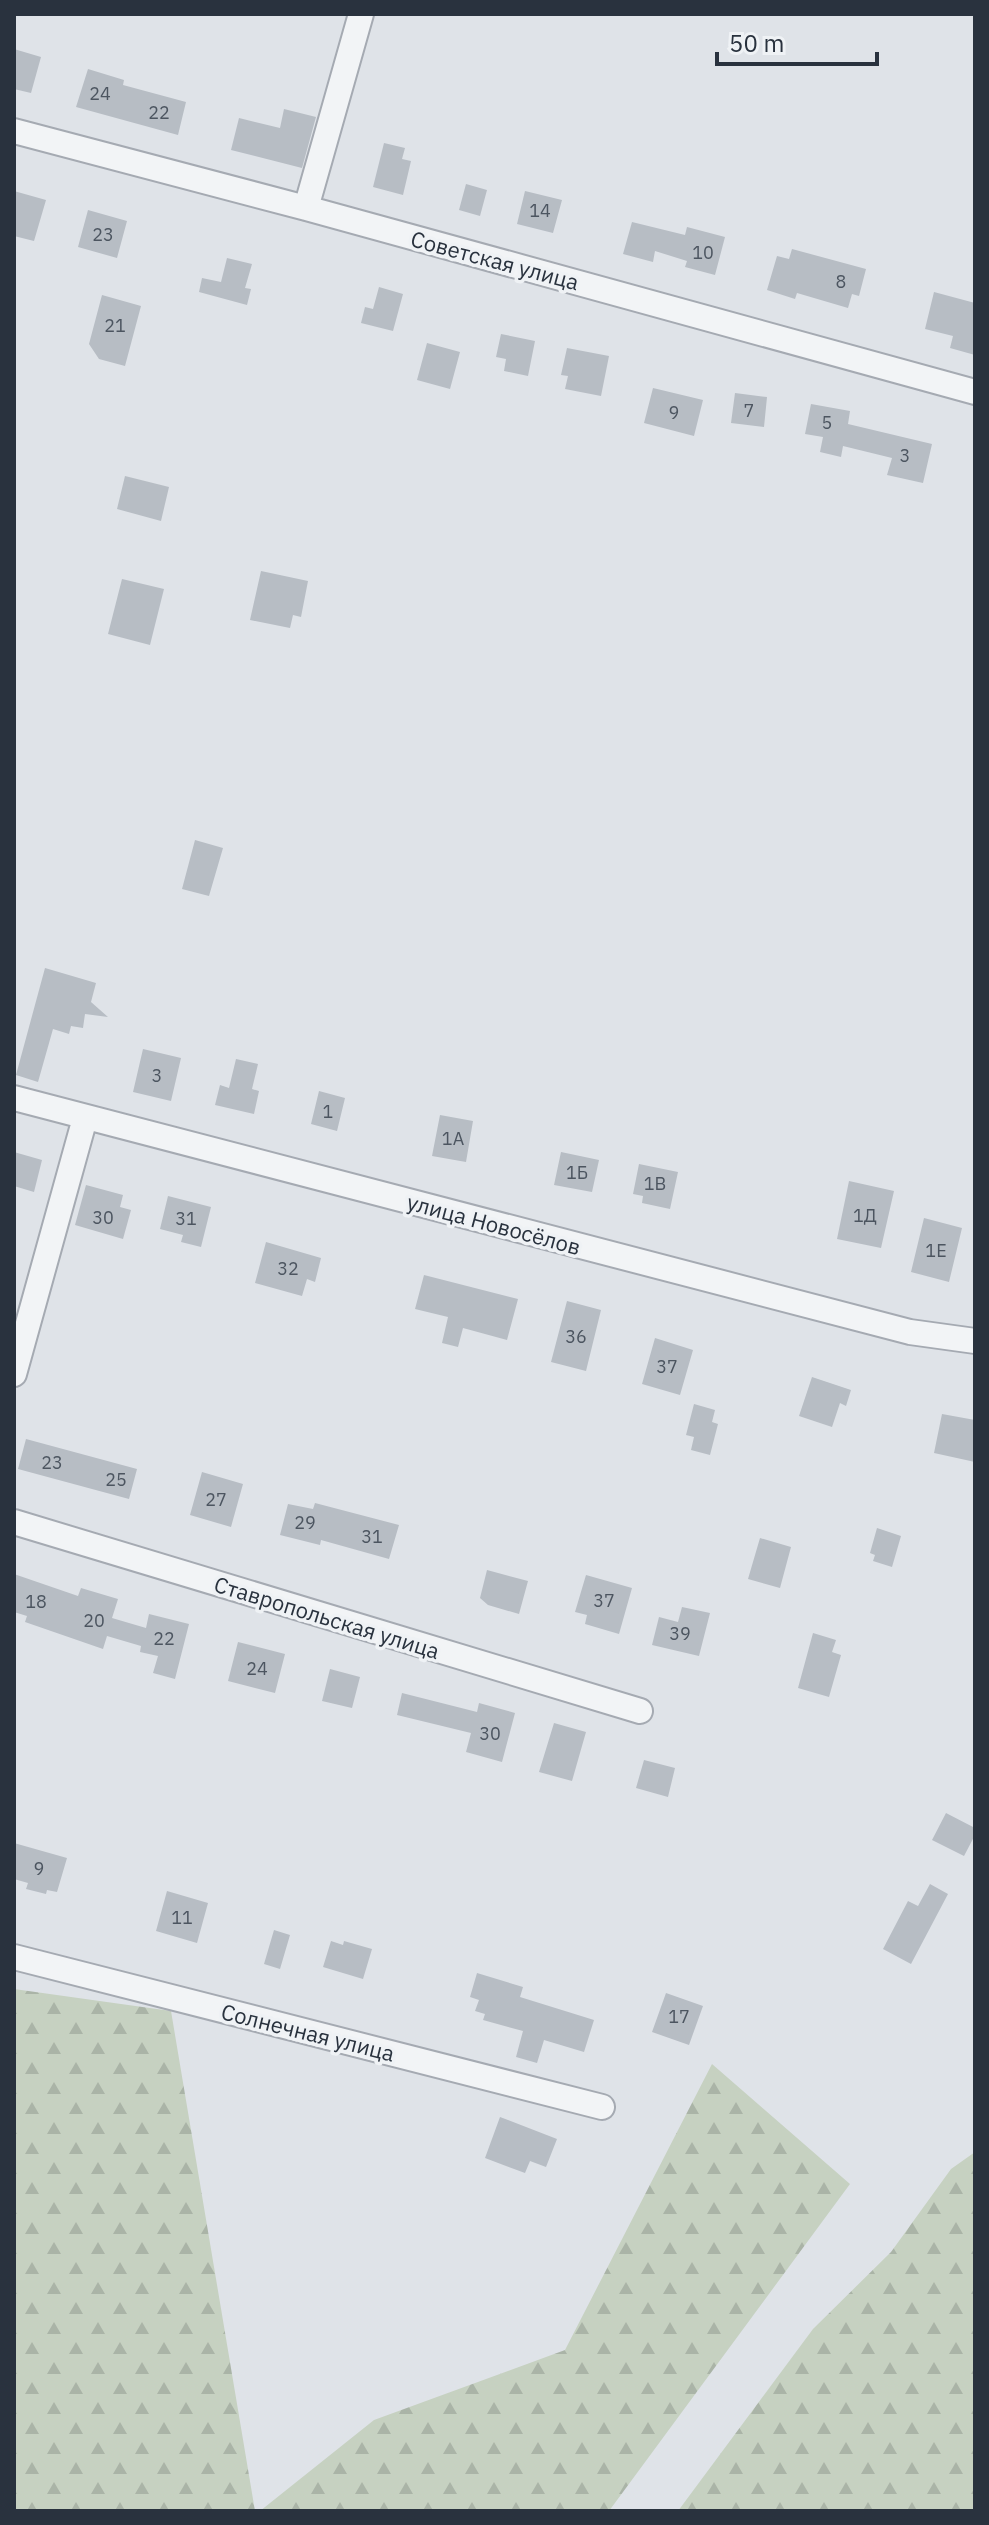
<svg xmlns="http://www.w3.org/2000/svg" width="989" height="2525" viewBox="0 0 989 2525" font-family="'IBM Plex Sans',sans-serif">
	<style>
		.forest { fill: url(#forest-firs) }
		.building { fill: #b7bdc4 }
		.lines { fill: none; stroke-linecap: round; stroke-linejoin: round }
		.minor-casing { stroke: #a5aab2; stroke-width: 28 }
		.minor { stroke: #f2f4f6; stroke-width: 24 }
		.labels { text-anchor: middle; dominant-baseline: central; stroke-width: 7; stroke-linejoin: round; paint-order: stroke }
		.number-label { font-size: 18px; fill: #4c5560 }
		.street-label { font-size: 22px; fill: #29323e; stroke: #eff2f5 }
	</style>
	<defs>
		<pattern id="forest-firs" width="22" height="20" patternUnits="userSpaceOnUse" patternTransform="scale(2)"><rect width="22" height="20" fill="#c6d1c1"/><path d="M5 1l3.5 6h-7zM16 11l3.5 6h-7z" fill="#aab4a7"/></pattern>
	</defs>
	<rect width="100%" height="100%" fill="#dfe3e8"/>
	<path class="forest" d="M14 1989 171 2011 255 2511H14Z
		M712 2064 850 2184 609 2511H260L374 2420 565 2350Z
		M975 2152V2511H678L813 2329 891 2252 951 2169Z"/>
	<path class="building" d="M14 49 41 57 31 93 14 89Z
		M88 69 124 80 123 85 186 102 178 135 76 107Z
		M284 109 316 117 302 168 231 150 239 118 280 128Z
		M384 143 405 148 402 159 411 161 403 195 373 187Z
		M466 184 487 190 480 216 459 210Z
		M14 191 46 200 34 241 14 236Z
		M525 191 562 200 553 233 517 224Z
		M88 210 127 221 117 258 78 247Z
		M632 222 685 235 687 227 725 237 715 275 685 267 687 261 655 251 653 262 623 254Z
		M792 249 866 269 859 296 852 294 848 308 797 293 795 299 767 290 777 256 789 259Z
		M227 258 252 264 245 288 251 289 247 305 199 292 202 278 221 282Z
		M379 287 403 294 393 331 361 323 365 307 373 309Z
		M934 292 975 303V355L950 348 953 336 925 329Z
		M102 295 141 306 125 366 99 359 89 344Z
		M501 334 535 341 528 376 504 371 506 359 496 357Z
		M427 343 460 352 450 389 417 380Z
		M567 348 609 356 601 396 565 389 568 376 561 375Z
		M653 388 703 400 694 436 644 423Z
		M735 393 767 397 764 427 731 423Z
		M811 404 850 411 848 424 932 444 923 483 887 475 892 458 843 446 841 457 820 452 823 437 805 434Z
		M125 476 169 487 161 521 117 509Z
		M261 571 308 581 301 617 293 615 290 628 250 620Z
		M122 579 164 589 150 645 108 634Z
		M195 840 223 848 209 896 182 889Z
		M45 968 96 983 91 1002 108 1017 85 1014 83 1028 71 1026 69 1034 53 1029 38 1082 16 1075Z
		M143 1049 181 1058 171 1101 133 1092Z
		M236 1059 258 1064 252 1089 259 1091 254 1114 215 1105 220 1085 229 1088Z
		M319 1091 345 1098 337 1131 311 1124Z
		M440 1115 473 1121 466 1162 432 1156Z
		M14 1152 42 1160 34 1192 14 1186Z
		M561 1152 599 1160 592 1192 554 1185Z
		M639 1164 678 1172 670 1209 642 1203 643 1196 633 1194Z
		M849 1181 894 1191 881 1248 837 1239Z
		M86 1185 123 1195 120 1207 131 1210 123 1239 75 1225Z
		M168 1196 211 1207 201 1247 181 1242 183 1235 160 1229Z
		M924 1218 962 1228 949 1282 911 1272Z
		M266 1242 321 1258 315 1282 307 1279 302 1296 255 1283Z
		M424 1275 518 1299 507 1340 463 1328 458 1347 442 1343 448 1317 415 1309Z
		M567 1301 601 1310 586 1371 551 1362Z
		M655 1338 693 1350 680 1395 642 1384Z
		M812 1377 851 1390 846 1406 840 1403 832 1427 799 1416Z
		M694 1404 715 1410 712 1422 718 1424 710 1455 691 1450 694 1437 686 1435Z
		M942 1414 975 1420V1462L934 1453Z
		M26 1439 137 1469 129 1499 18 1469Z
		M202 1472 243 1484 231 1527 190 1515Z
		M315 1503 399 1525 389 1559 321 1540 320 1545 280 1535 288 1504 313 1509Z
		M877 1528 901 1536 892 1567 873 1561 875 1555 870 1553Z
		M760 1538 791 1547 780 1588 748 1579Z
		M487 1570 528 1581 519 1614 488 1605 480 1598Z
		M14 1574 78 1596 81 1588 118 1599 112 1618 146 1628 149 1614 189 1624 175 1679 153 1673 158 1656 140 1652 141 1646 107 1636 103 1649 25 1622 27 1616 14 1612Z
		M586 1575 632 1588 619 1634 585 1624 587 1615 575 1612Z
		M682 1607 710 1613 699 1656 652 1645 659 1617 678 1622Z
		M813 1633 836 1640 832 1652 841 1655 829 1697 798 1688Z
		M238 1642 285 1654 275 1693 228 1681Z
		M330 1669 360 1677 352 1708 322 1701Z
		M402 1693 477 1712 479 1703 515 1713 502 1762 466 1752 471 1733 397 1715Z
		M554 1723 586 1732 572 1781 539 1772Z
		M644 1760 675 1768 668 1797 636 1788Z
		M946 1813 975 1828V1835L964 1856 932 1840Z
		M14 1843 67 1858 57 1892 47 1890 46 1894 26 1889 28 1883 14 1879Z
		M930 1884 948 1894 911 1964 883 1949 908 1901 918 1906Z
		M167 1891 208 1903 197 1943 156 1931Z
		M274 1930 290 1935 280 1969 264 1964Z
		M331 1941 343 1945 344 1941 372 1949 363 1979 323 1967Z
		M477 1973 523 1987 520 1997 594 2020 584 2052 544 2040 537 2063 516 2057 523 2031 483 2020 485 2014 475 2011 479 2000 470 1997Z
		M666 1993 703 2006 689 2045 652 2032Z
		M500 2117 557 2139 546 2167 530 2161 525 2173 485 2158Z"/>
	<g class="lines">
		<g class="minor-casing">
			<path id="minor" d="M14 131 306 208 975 392
				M306 208 361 14
				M14 1098 910 1332 975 1341
				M14 1374 85 1118
				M14 1522 640 1711
				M14 1957 602 2107"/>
		</g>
		<use href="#minor" class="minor"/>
	</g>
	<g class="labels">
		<g class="number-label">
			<text x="100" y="93">24</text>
			<text x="159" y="112">22</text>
			<text x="540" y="210">14</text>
			<text x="103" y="234">23</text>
			<text x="703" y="252">10</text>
			<text x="841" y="281">8</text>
			<text x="115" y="325">21</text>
			<text x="749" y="410">7</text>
			<text x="674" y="412">9</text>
			<text x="827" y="422">5</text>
			<text x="905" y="455">3</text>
			<text x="157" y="1075">3</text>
			<text x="328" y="1111">1</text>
			<text x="453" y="1138">1А</text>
			<text x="577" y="1172">1Б</text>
			<text x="655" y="1183">1В</text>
			<text x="865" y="1215">1Д</text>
			<text x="103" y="1217">30</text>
			<text x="186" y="1218">31</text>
			<text x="936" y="1250">1Е</text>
			<text x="288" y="1268">32</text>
			<text x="576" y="1336">36</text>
			<text x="667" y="1366">37</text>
			<text x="52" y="1462">23</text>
			<text x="116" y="1479">25</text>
			<text x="216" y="1499">27</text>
			<text x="305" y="1522">29</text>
			<text x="372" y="1536">31</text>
			<text x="604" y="1600">37</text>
			<text x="36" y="1601">18</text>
			<text x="94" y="1620">20</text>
			<text x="680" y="1633">39</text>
			<text x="164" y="1638">22</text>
			<text x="257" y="1668">24</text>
			<text x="490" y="1733">30</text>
			<text x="39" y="1868">9</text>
			<text x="182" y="1917">11</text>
			<text x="679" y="2016">17</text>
		</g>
		<g class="street-label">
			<text transform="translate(495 260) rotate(15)">Советская улица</text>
			<text transform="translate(494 1224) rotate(15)">улица Новосёлов</text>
			<text transform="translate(327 1617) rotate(17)">Ставропольская улица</text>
			<text transform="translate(308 2032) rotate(14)">Солнечная улица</text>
		</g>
	</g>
	<rect width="989" height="2525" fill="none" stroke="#29323e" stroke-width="32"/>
	<path d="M717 52v12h160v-12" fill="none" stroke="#29323e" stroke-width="4"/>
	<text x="729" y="52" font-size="24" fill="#29323e" stroke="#eff2f5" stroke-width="6" paint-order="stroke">50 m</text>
</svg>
